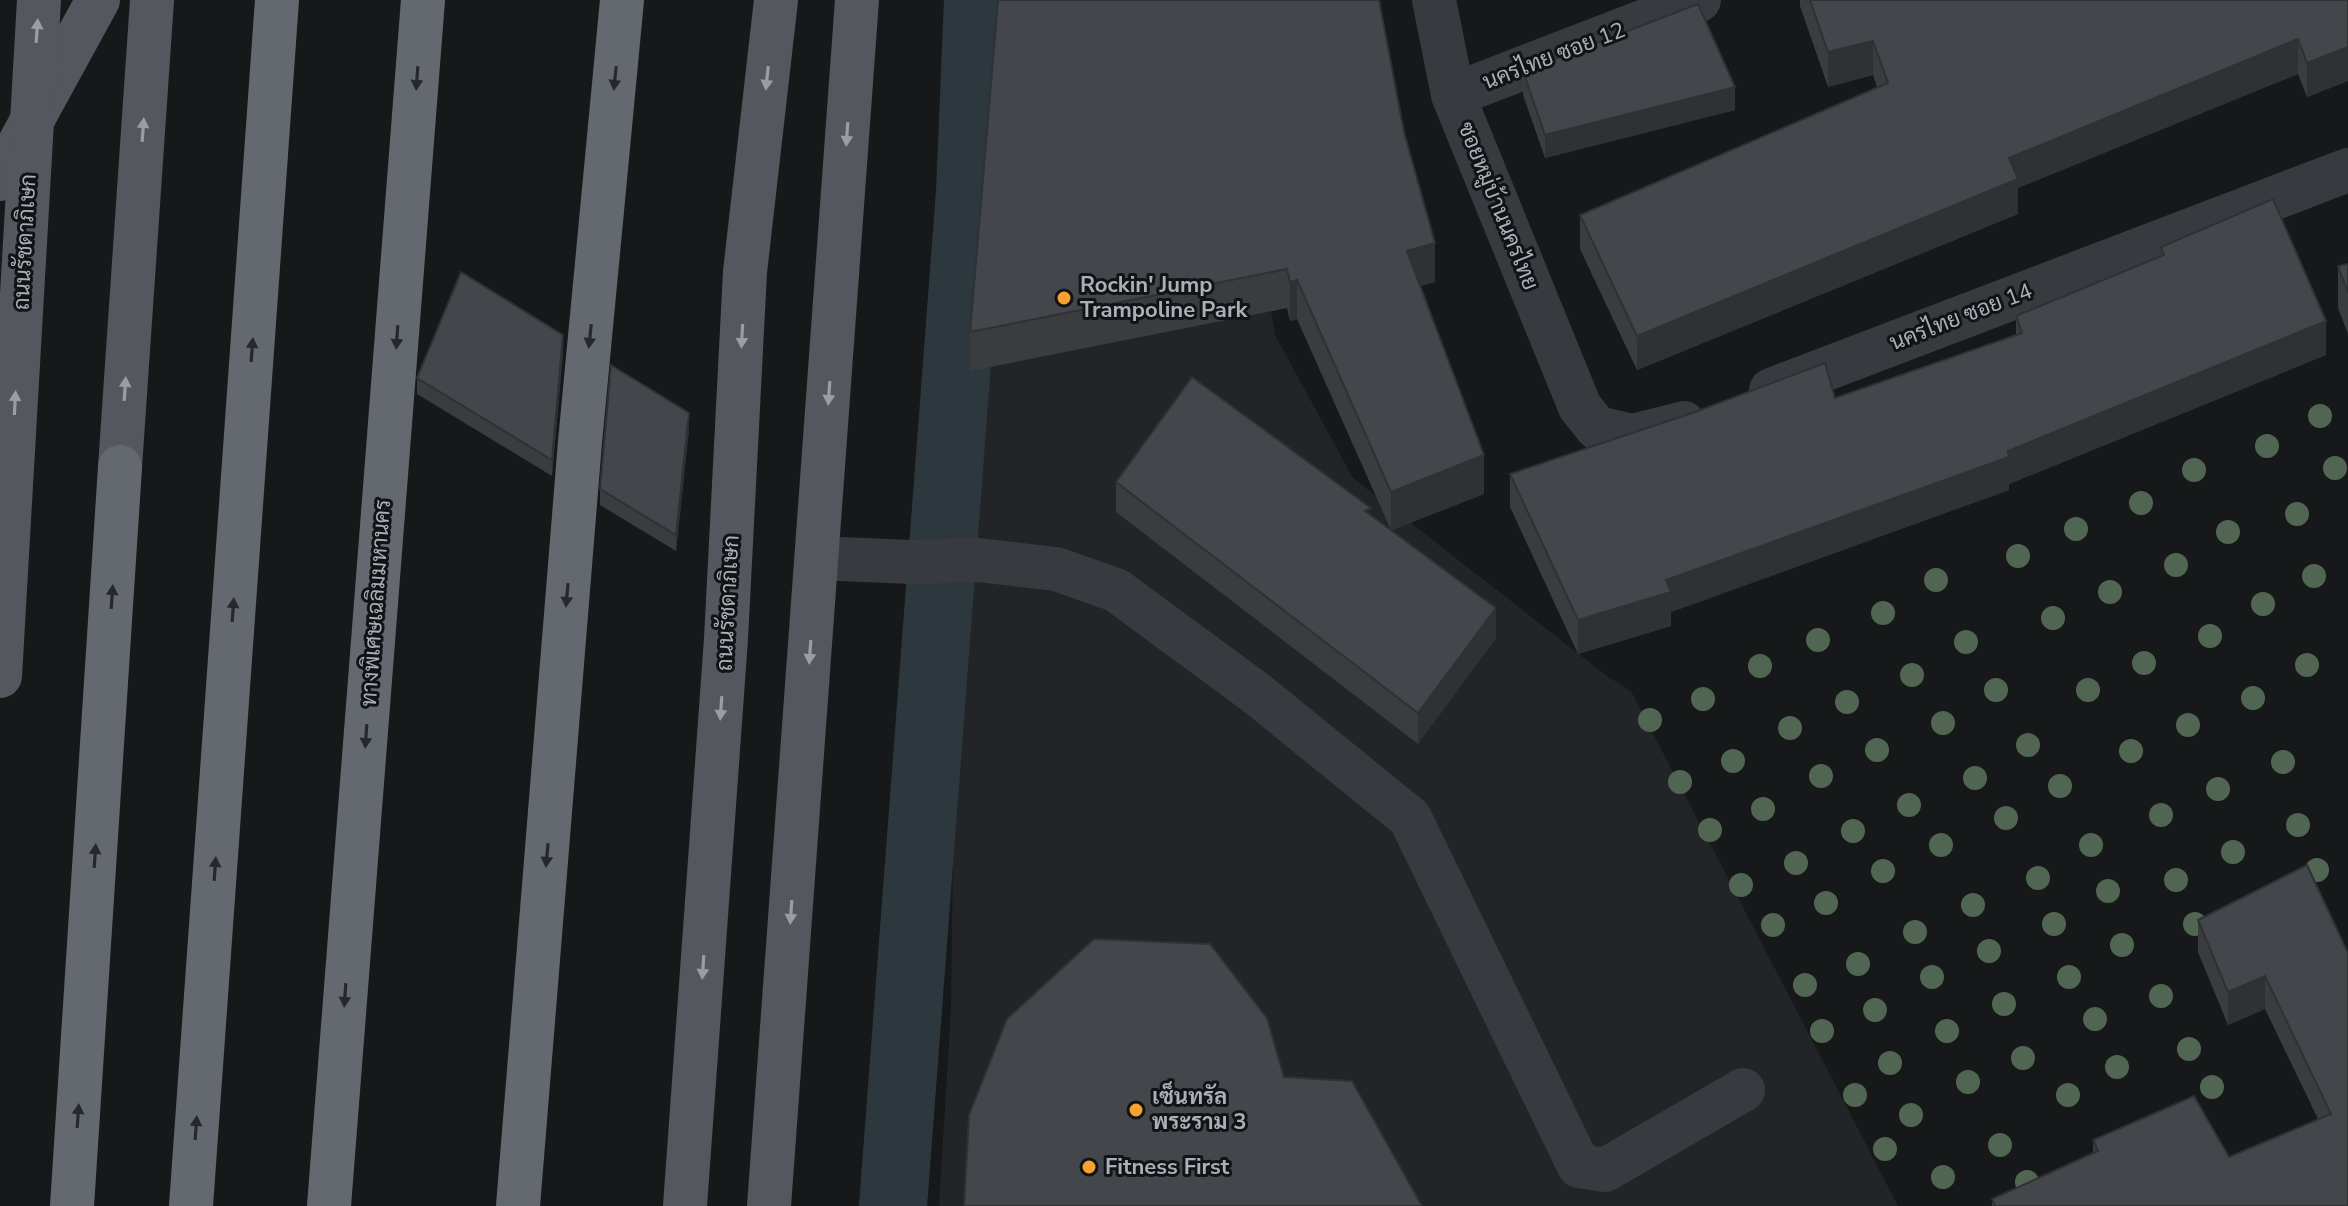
<svg xmlns="http://www.w3.org/2000/svg" width="2348" height="1206" viewBox="0 0 2348 1206" font-family="'Nunito Sans',Sarabun,sans-serif">
	<style>
		.built { fill: #232427 }
		.lines { fill: none; stroke-linecap: round; stroke-linejoin: round }
		.canal { stroke: #2d383e; stroke-width: 68 }
		.minor { stroke: #383a3f; stroke-width: 44 }
		.major { stroke: #54575e; stroke-width: 44 }
		.highway { stroke: #646970; stroke-width: 44 }
		.major-bridge { stroke: #54575e; stroke-width: 44 }
		.tree { fill: #516652 }
		.wall { fill: #3a3c40 }
		.shaded-wall { fill: #2f3134 }
		.building { fill: #43464a; stroke: #2f3134; stroke-width: 2 }
		.oneway { fill: #989ea8 }
		.oneway2 { fill: #26282c }
		.poi-dot { fill: #f8a131; stroke: #121315; stroke-width: 3 }
		.labels { text-anchor: middle; dominant-baseline: central; stroke-width: 6; stroke-linejoin: round; paint-order: stroke }
		.street-label { font-size: 22px; fill: #a9b0ba; stroke: #121315 }
		.poi-label { font-size: 22px; font-weight: bold; fill: #a9b0ba; stroke: #121315; text-anchor: start }
	</style>
	<rect width="100%" height="100%" fill="#17181a"/>
	<path class="built" d="M985 0H1217L1275 335 1353 478 1607 676 1631 691 1898 1206H939L951 1009 959 385Z"/>
	<g class="lines">
		<path class="canal" d="M893 1206 970 192 978 0"/>
		<path class="minor" d="M1434 0 1453 95 1580 407 1597 428 1632 436 1684 423
			M1453 95 1699 0
			M1771 390 2348 170
			M817 558 911 562 978 560 1056 569 1116 590 1256 693 1410 818 1579 1166 1605 1170 1743 1090"/>
		<path class="major" d="M0 179 98 0
			M120 467 152 0
			M685 1206 726 639 745 272 776 0
			M769 1206 857 0"/>
		<path class="highway" d="M72 1206 120 467
			M191 1206 277 0
			M329 1206 423 0
			M518 1206 580 442 622 0"/>
		<path class="major-bridge" d="M0 676 39 0"/>
	</g>
	<g class="tree">
		<circle cx="2320" cy="416" r="12"/>
		<circle cx="2267" cy="446" r="12"/>
		<circle cx="2335" cy="468" r="12"/>
		<circle cx="2194" cy="470" r="12"/>
		<circle cx="2141" cy="503" r="12"/>
		<circle cx="2297" cy="514" r="12"/>
		<circle cx="2076" cy="529" r="12"/>
		<circle cx="2228" cy="532" r="12"/>
		<circle cx="2018" cy="556" r="12"/>
		<circle cx="2176" cy="565" r="12"/>
		<circle cx="2314" cy="576" r="12"/>
		<circle cx="1936" cy="580" r="12"/>
		<circle cx="2110" cy="592" r="12"/>
		<circle cx="2263" cy="604" r="12"/>
		<circle cx="1883" cy="613" r="12"/>
		<circle cx="2053" cy="618" r="12"/>
		<circle cx="2210" cy="636" r="12"/>
		<circle cx="1818" cy="640" r="12"/>
		<circle cx="1966" cy="642" r="12"/>
		<circle cx="2144" cy="663" r="12"/>
		<circle cx="2307" cy="665" r="12"/>
		<circle cx="1760" cy="666" r="12"/>
		<circle cx="1912" cy="675" r="12"/>
		<circle cx="1996" cy="690" r="12"/>
		<circle cx="2088" cy="690" r="12"/>
		<circle cx="2253" cy="698" r="12"/>
		<circle cx="1703" cy="699" r="12"/>
		<circle cx="1847" cy="702" r="12"/>
		<circle cx="1650" cy="720" r="12"/>
		<circle cx="1943" cy="723" r="12"/>
		<circle cx="2188" cy="725" r="12"/>
		<circle cx="1790" cy="728" r="12"/>
		<circle cx="2028" cy="745" r="12"/>
		<circle cx="1877" cy="750" r="12"/>
		<circle cx="2131" cy="751" r="12"/>
		<circle cx="1733" cy="761" r="12"/>
		<circle cx="2283" cy="762" r="12"/>
		<circle cx="1821" cy="776" r="12"/>
		<circle cx="1975" cy="778" r="12"/>
		<circle cx="1680" cy="782" r="12"/>
		<circle cx="2060" cy="786" r="12"/>
		<circle cx="2218" cy="789" r="12"/>
		<circle cx="1909" cy="805" r="12"/>
		<circle cx="1763" cy="809" r="12"/>
		<circle cx="2161" cy="815" r="12"/>
		<circle cx="2006" cy="818" r="12"/>
		<circle cx="2298" cy="825" r="12"/>
		<circle cx="1710" cy="830" r="12"/>
		<circle cx="1853" cy="831" r="12"/>
		<circle cx="1941" cy="845" r="12"/>
		<circle cx="2091" cy="845" r="12"/>
		<circle cx="2233" cy="852" r="12"/>
		<circle cx="1796" cy="863" r="12"/>
		<circle cx="2317" cy="870" r="12"/>
		<circle cx="1883" cy="871" r="12"/>
		<circle cx="2038" cy="878" r="12"/>
		<circle cx="2176" cy="880" r="12"/>
		<circle cx="1741" cy="885" r="12"/>
		<circle cx="2108" cy="891" r="12"/>
		<circle cx="1826" cy="903" r="12"/>
		<circle cx="1973" cy="905" r="12"/>
		<circle cx="2054" cy="924" r="12"/>
		<circle cx="2195" cy="924" r="12"/>
		<circle cx="1773" cy="925" r="12"/>
		<circle cx="1915" cy="932" r="12"/>
		<circle cx="2122" cy="945" r="12"/>
		<circle cx="1989" cy="951" r="12"/>
		<circle cx="1858" cy="964" r="12"/>
		<circle cx="1932" cy="977" r="12"/>
		<circle cx="2069" cy="977" r="12"/>
		<circle cx="1805" cy="985" r="12"/>
		<circle cx="2161" cy="996" r="12"/>
		<circle cx="2004" cy="1004" r="12"/>
		<circle cx="1875" cy="1010" r="12"/>
		<circle cx="2095" cy="1019" r="12"/>
		<circle cx="1822" cy="1031" r="12"/>
		<circle cx="1947" cy="1031" r="12"/>
		<circle cx="2189" cy="1049" r="12"/>
		<circle cx="2023" cy="1058" r="12"/>
		<circle cx="1890" cy="1063" r="12"/>
		<circle cx="2117" cy="1067" r="12"/>
		<circle cx="1968" cy="1082" r="12"/>
		<circle cx="2212" cy="1087" r="12"/>
		<circle cx="1855" cy="1095" r="12"/>
		<circle cx="2068" cy="1095" r="12"/>
		<circle cx="1911" cy="1115" r="12"/>
		<circle cx="2000" cy="1145" r="12"/>
		<circle cx="1885" cy="1149" r="12"/>
		<circle cx="1943" cy="1177" r="12"/>
		<circle cx="2027" cy="1182" r="12"/>
	</g>
	<path class="wall" d="M1800 0H2348V81L2307 97 2298 74 2018 188V214L1637 370 1580 249V215L1877 87 1873 75 1828 87 1800 6Z
		M1523 71 1735 110 1545 158 1523 95Z
		M1404 132 1435 282 1421 286 1484 494 1392 530 1496 638 1418 744 1116 512V482L1371 515 1391 530 1297 319 1290 321 1287 308 970 371V332Z
		M2161 247 2326 355 2009 484V490L1671 612V626L1578 654 1510 507V474L1835 398 2016 335V316L2161 256Z
		M2348 264V334L2338 308V266Z
		M563 352 552 476 417 394V378Z
		M689 429 676 551 600 505V489Z
		M2198 920 2348 953V1206H1992V1199L2093 1153V1140L2229 1157 2318 1119 2265 1009 2228 1025 2198 952Z"/>
	<path class="shaded-wall" d="M2298 39V74L2018 188V214L1637 370V336L2009 158Z
		M1873 41V75L1828 87V52Z
		M2348 47V81L2307 97V63Z
		M1735 87V110L1545 158V135Z
		M1435 243V282L1407 290V251Z
		M1297 280V319L1290 321V282Z
		M2326 321V355L2009 484V490L1671 612V626L1578 654V620L1666 580 2008 451Z
		M563 335V352L552 476V460Z
		M689 413V429L676 551V535Z
		M1484 455V494L1391 530V492Z
		M1496 608V638L1418 744V713Z
		M2265 976V1009L2228 1025V992Z"/>
	<path class="building" d="M998 0H1379L1404 132 1435 243 1407 251 1484 455 1391 492 1297 280 1290 282 1287 269 970 332Z
		M1810 0H2348V47L2307 63 2298 39 2009 158 2018 179 1637 336 1580 215 1888 83 1873 41 1828 52Z
		M1698 4 1735 87 1545 135 1523 71Z
		M2273 199 2326 321 2008 451 2009 457 1666 580 1671 592 1578 620 1510 474 1695 412 1825 363 1835 398 2022 333 2016 316 2164 255 2161 247Z
		M2348 264V293L2338 266Z
		M461 272 563 335 552 460 417 378Z
		M611 365 689 413 676 535 600 489Z
		M1192 377 1371 508 1365 511 1496 608 1418 713 1116 482Z
		M2307 865 2348 953V1206H1995L1992 1199 2098 1151 2093 1140 2194 1096 2229 1157 2331 1114 2265 976 2228 992 2198 920Z
		M1094 939 1210 944 1267 1018 1284 1077 1352 1081 1422 1206H964L969 1115 1007 1019Z"/>
	<defs><path id="oneway-solid" d="M-6-.8H1V-3.2L6.5 0L1 3.2V.8H-6Z" transform="scale(2)"/></defs>
	<g class="oneway">
		<use href="#oneway-solid" transform="translate(37 31) rotate(-86)"/>
		<use href="#oneway-solid" transform="translate(767 78) rotate(96)"/>
		<use href="#oneway-solid" transform="translate(143 130) rotate(-86)"/>
		<use href="#oneway-solid" transform="translate(847 134) rotate(94)"/>
		<use href="#oneway-solid" transform="translate(742 336) rotate(93)"/>
		<use href="#oneway-solid" transform="translate(125 389) rotate(-86)"/>
		<use href="#oneway-solid" transform="translate(829 393) rotate(94)"/>
		<use href="#oneway-solid" transform="translate(15 403) rotate(-87)"/>
		<use href="#oneway-solid" transform="translate(810 652) rotate(94)"/>
		<use href="#oneway-solid" transform="translate(721 708) rotate(94)"/>
		<use href="#oneway-solid" transform="translate(791 912) rotate(94)"/>
		<use href="#oneway-solid" transform="translate(703 967) rotate(94)"/>
	</g>
	<g class="oneway2">
		<use href="#oneway-solid" transform="translate(417 78) rotate(94)"/>
		<use href="#oneway-solid" transform="translate(615 78) rotate(96)"/>
		<use href="#oneway-solid" transform="translate(590 336) rotate(96)"/>
		<use href="#oneway-solid" transform="translate(397 337) rotate(94)"/>
		<use href="#oneway-solid" transform="translate(252 350) rotate(-86)"/>
		<use href="#oneway-solid" transform="translate(567 595) rotate(95)"/>
		<use href="#oneway-solid" transform="translate(112 597) rotate(-86)"/>
		<use href="#oneway-solid" transform="translate(233 610) rotate(-86)"/>
		<use href="#oneway-solid" transform="translate(366 736) rotate(94)"/>
		<use href="#oneway-solid" transform="translate(547 855) rotate(95)"/>
		<use href="#oneway-solid" transform="translate(95 856) rotate(-86)"/>
		<use href="#oneway-solid" transform="translate(215 869) rotate(-86)"/>
		<use href="#oneway-solid" transform="translate(345 995) rotate(94)"/>
		<use href="#oneway-solid" transform="translate(78 1116) rotate(-86)"/>
		<use href="#oneway-solid" transform="translate(196 1128) rotate(-86)"/>
	</g>
	<g class="poi-dot">
		<circle cx="1064" cy="298" r="8"/>
		<circle cx="1136" cy="1110" r="8"/>
		<circle cx="1089" cy="1167" r="8"/>
	</g>
	<g class="labels">
		<g class="street-label">
			<text transform="translate(1554 56) rotate(-21)">นครไทย ซอย 12</text>
			<text transform="translate(1498 206) rotate(68)">ซอยหมู่บ้านนครไทย</text>
			<text transform="translate(25 242) rotate(-87)">ถนนรัชดาภิเษก</text>
			<text transform="translate(1961 317) rotate(-21)">นครไทย ซอย 14</text>
			<text transform="translate(376 603) rotate(-86)">ทางพิเศษเฉลิมมหานคร</text>
			<text transform="translate(728 603) rotate(-87)">ถนนรัชดาภิเษก</text>
		</g>
		<g class="poi-label">
			<text x="1080" y="285">Rockin' Jump<tspan x="1080" dy="25">Trampoline Park</tspan></text>
			<text x="1152" y="1097">เซ็นทรัล<tspan x="1152" dy="25">พระราม 3</tspan></text>
			<text x="1105" y="1167">Fitness First</text>
		</g>
	</g>
</svg>
